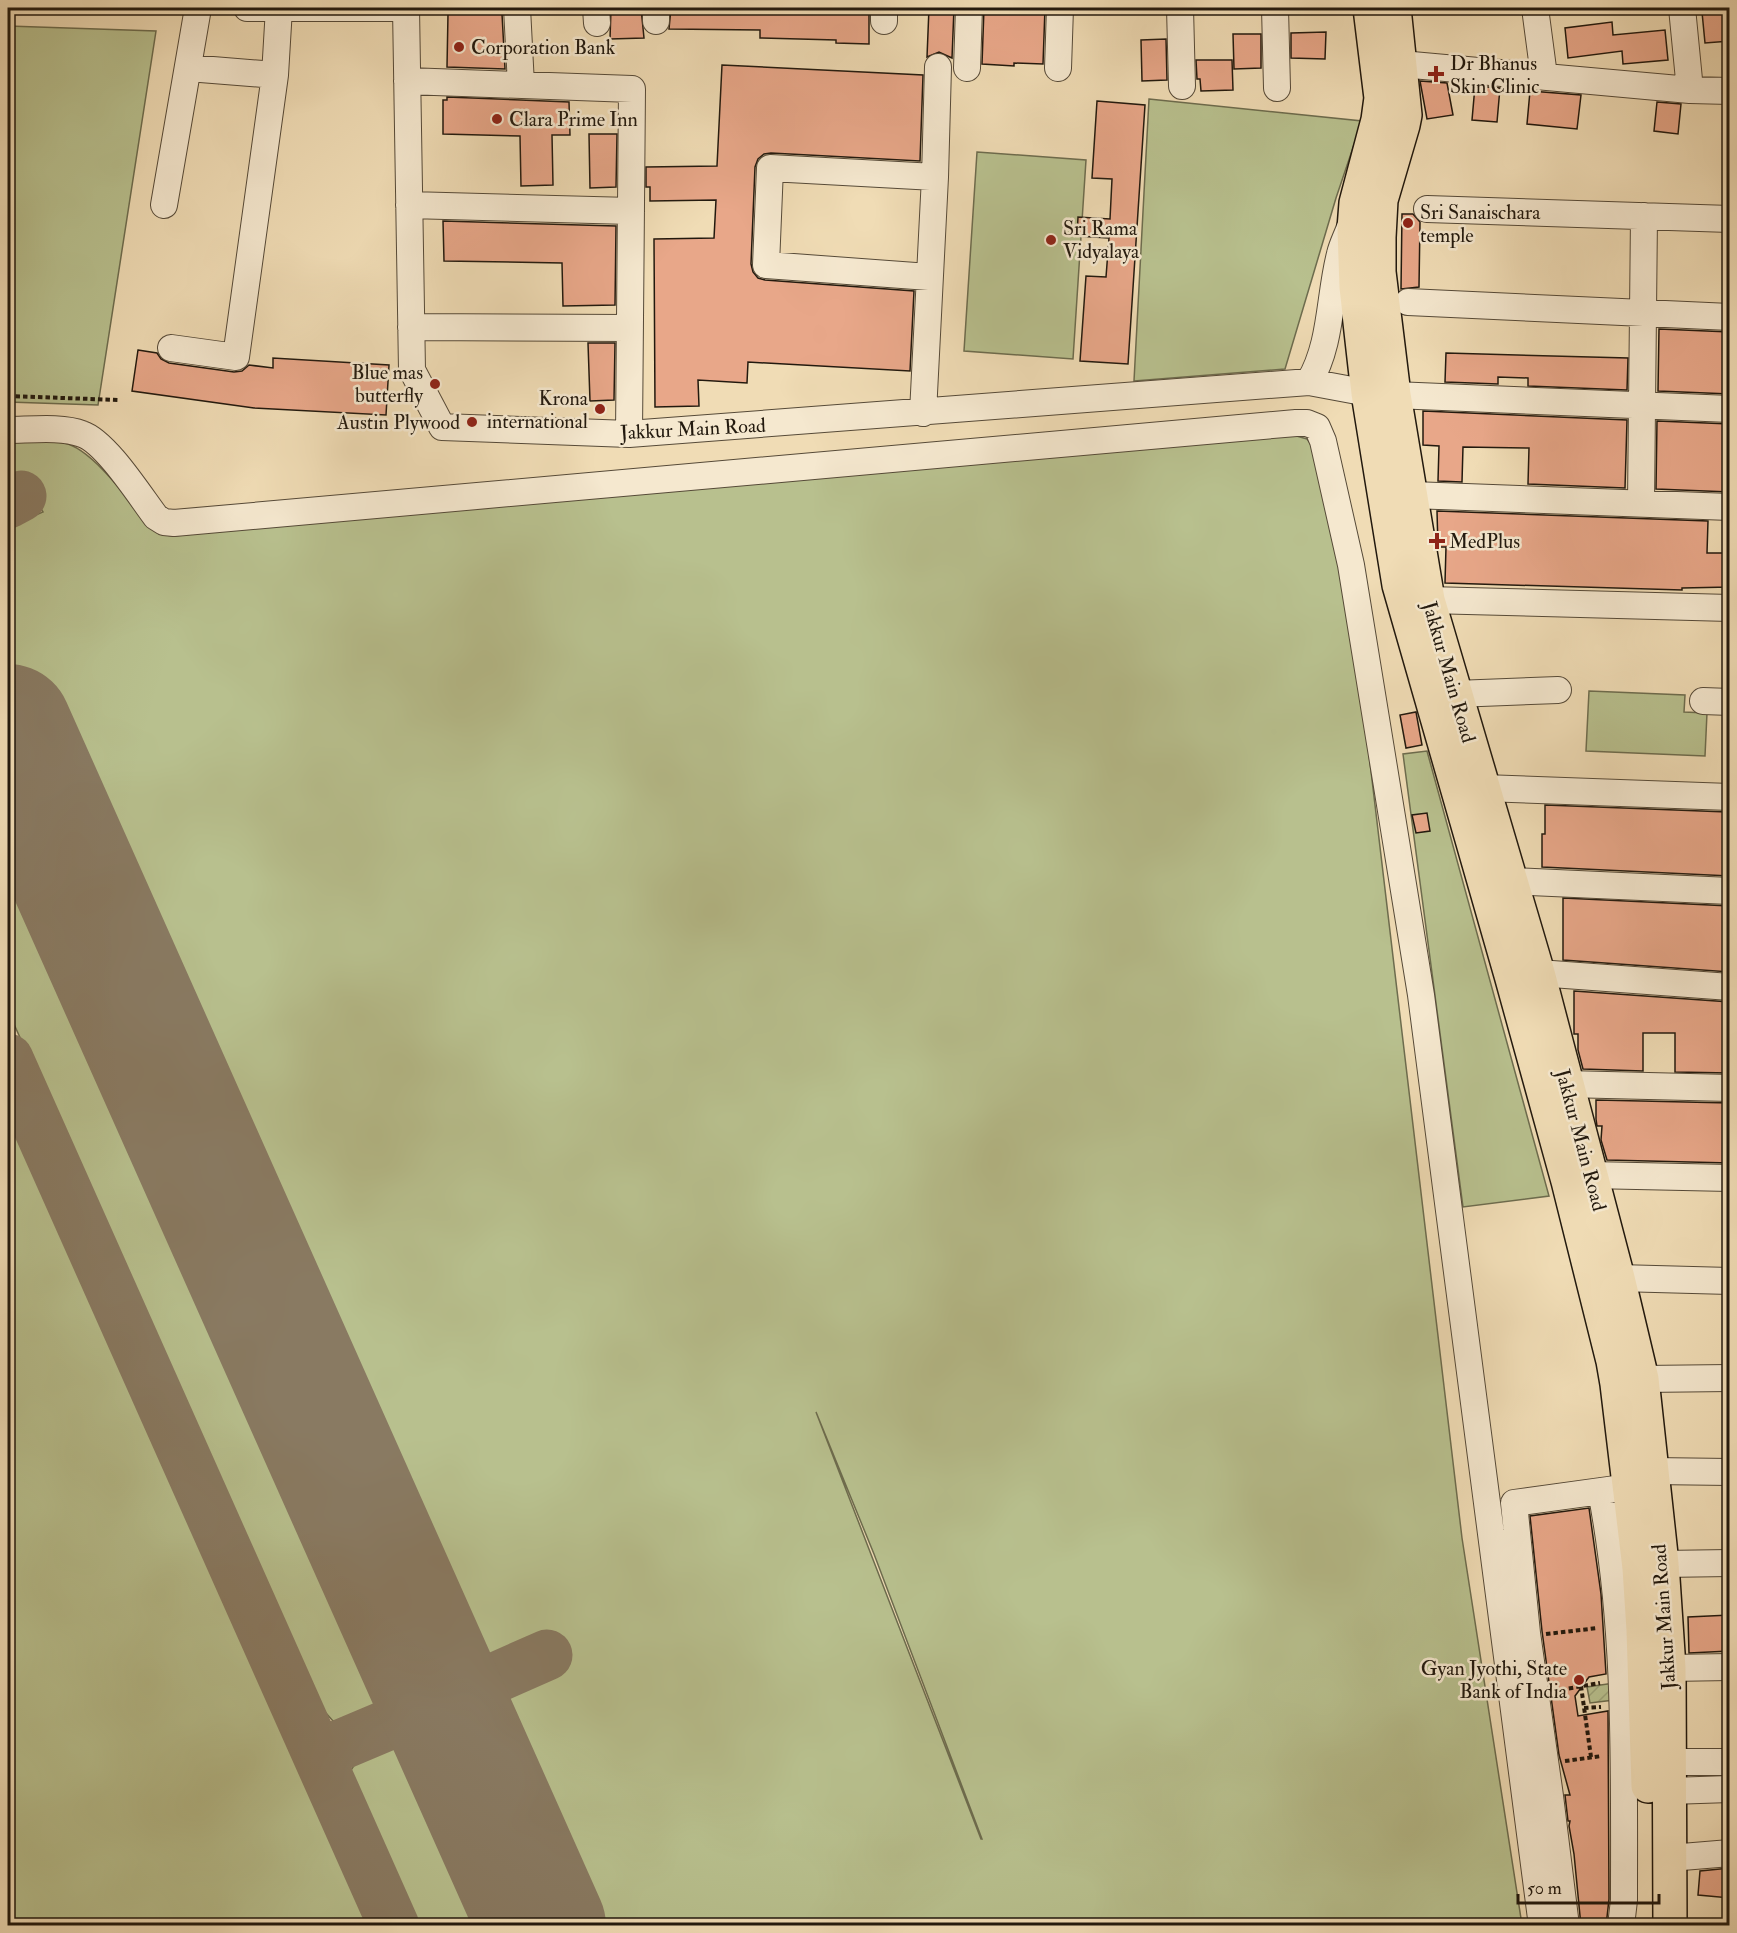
<svg xmlns="http://www.w3.org/2000/svg" width="1737" height="1933" viewBox="0 0 1737 1933" font-family="'IM FELL Double Pica',serif">
	<style>
		.green { fill: #b8c08e; stroke: #6d6c4e; stroke-width: 1.5; fill-rule: evenodd }
		.garden { fill: url(#garden-furrows); stroke: #6d6c4e; stroke-width: 1.5 }
		.lines { fill: none; stroke-linecap: round; stroke-linejoin: round }
		.taxiway { stroke: #897a62; stroke-width: 51 }
		.runway { stroke: #897a62; stroke-width: 128 }
		.building { fill: #e8a789; stroke: #22190e; stroke-width: 1.5 }
		.minor-casing { stroke: #564a38; stroke-width: 28 }
		.major-casing { stroke: #22190e; stroke-width: 36 }
		.path { stroke: #22190e; stroke-width: 4; stroke-dasharray: 4.5 3; stroke-linecap: butt }
		.minor { stroke: #f5e8cf; stroke-width: 26 }
		.major { stroke: #f0dcb5; stroke-width: 33 }
		.poi-dot { fill: #8f2418; stroke: #f5e8cf; stroke-width: 2 }
		.labels { text-anchor: middle; dominant-baseline: central; stroke-width: 5; stroke-linejoin: round; paint-order: stroke }
		.poi-label { font-size: 20px; fill: #22190e; stroke: #f5e8cf; text-anchor: start }
		.street-label { font-size: 20px; fill: #22190e; stroke: #f5e8cf }
	</style>
	<defs>
		<pattern id="garden-furrows" width="10" height="10" patternUnits="userSpaceOnUse" patternTransform="scale(1.5)"><rect width="10" height="10" fill="#b8c08e"/><path d="M-1 1l2-2M0 10L10 0M9 11l2-2" fill="none" stroke="#9ea479"/></pattern>
	</defs>
	<rect width="100%" height="100%" fill="#f0dcb5"/>
	<filter id="stains"><feTurbulence type="fractalNoise" baseFrequency=".00333" numOctaves="4"/><feColorMatrix values="0 0 0 0 .2 0 0 0 0 .09 0 0 0 0 .02 0 0 0 .5 -.17"/></filter>
	<radialGradient id="worn" r=".72"><stop offset=".6" stop-color="#630" stop-opacity="0"/><stop offset="1" stop-color="#630" stop-opacity=".3"/></radialGradient>
	<path class="green" d="M8 26 156 31 98 405 8 402Z
		M1149 99 1362 121 1336 198 1285 369 1134 381Z
		M977 152 1086 160 1073 359 964 351Z
		M1293 435 1307 439 1316 451 1354 628 1462 1538 1522 1925H573L482 1718 485 1707 491 1703 557 1673 541 1635 473 1663C464 1664 458 1663 453 1655L8 662V527L43 512 19 475 8 480V442C26 442 46 440 64 443 92 448 131 503 150 526L159 534 173 536 808 473ZM816 1412 874 1554 982 1839H981Z
		M1589 691 1685 695 1684 712 1707 713 1705 756 1586 751Z
		M1427 751 1549 1196 1463 1207 1403 754Z
		M8 807 398 1680C399 1688 398 1693 392 1698L345 1720 333 1721 325 1712 8 1011Z
		M8 1115 321 1814 370 1925H8Z
		M421 1738 428 1743 509 1925H416L354 1784 351 1770 357 1761 412 1739Z"/>
	<path class="garden" d="M1614 1683V1700L1590 1703 1587 1687Z"/>
	<g class="lines">
		<path class="taxiway" d="M8 503 21 496
			M8 1059 394 1926
			M449 1717 452 1702 461 1693 547 1655
			M314 1745 321 1751H326L428 1708 435 1698V1688L449 1694 466 1690"/>
		<path class="runway" d="M8 728 542 1926"/>
	</g>
	<path class="building" d="M611 8H641L644 38 610 39Z
		M671 8H869V44L836 43V40L760 38V30L669 29Z
		M929 8H954L952 58 939 52 927 57Z
		M984 8H1045L1043 64 1014 63V66L982 64Z
		M1730 10V41L1705 43 1702 12Z
		M448 14H502L505 69 447 67Z
		M1612 22 1613 35 1665 30 1668 60 1623 64 1622 51 1568 58 1565 28Z
		M1326 32 1325 59 1291 58V33Z
		M1233 34H1261V68L1234 69Z
		M1166 39 1167 80 1142 81 1141 40Z
		M1196 60H1232L1233 90 1201 91 1200 79H1197Z
		M722 65 923 75 920 161 771 153 764 154 758 159 755 167 751 264 753 272 758 278 765 280 914 291 910 371 748 362 747 383 698 380 699 406 655 407 654 239 714 238 716 200 650 201V187H646V167L717 166Z
		M1420 81 1447 83 1453 115 1427 119Z
		M1475 86 1500 88 1497 122 1472 120Z
		M1530 91 1581 95 1577 129 1527 124Z
		M447 97 569 102 570 135H552L553 185 521 186 520 136 443 134V100H447Z
		M1097 101 1145 105 1128 364 1080 361 1086 276 1106 277 1109 238 1077 236 1078 217 1110 219 1112 179 1092 178Z
		M1657 102 1681 104 1678 134 1654 131Z
		M589 134H617L616 187 590 188Z
		M1402 214H1413L1420 222 1419 287 1401 289Z
		M443 221 616 226 615 305 563 306 562 263 444 261Z
		M1659 329 1730 332V394L1658 391Z
		M588 343H615L614 400 590 401Z
		M138 350 157 353 161 359 169 363 234 372 242 371 249 365 273 368V358L389 365 386 415 254 408 132 391Z
		M1446 353 1628 358 1627 390 1528 386V378L1498 377V384L1445 382Z
		M1423 411 1627 420 1625 488 1528 484 1529 448 1463 447 1462 482 1438 481 1439 446 1423 445Z
		M1657 421 1730 424V492L1656 489Z
		M1437 511 1708 521 1707 553H1730V587L1682 588V590L1445 583 1446 547H1438Z
		M1416 712 1422 745 1406 748 1400 715Z
		M1545 805 1727 812 1730 876 1542 867V834H1545Z
		M1427 813 1430 831 1416 833 1412 815Z
		M1563 898 1730 906V972L1563 960Z
		M1574 991 1730 1002V1073L1675 1072V1033H1643V1071L1583 1069 1578 1050V1034H1574Z
		M1596 1100 1730 1103V1163L1607 1160 1601 1140 1602 1126H1597L1596 1119Z
		M1589 1508 1601 1594 1606 1674 1589 1677 1575 1696 1578 1716 1608 1711 1609 1899 1606 1926H1581L1574 1854 1569 1826 1570 1821H1568L1565 1795H1570L1559 1755 1542 1631 1530 1516Z
		M1730 1615V1651L1689 1653 1688 1617Z
		M1730 1868V1898L1698 1895 1700 1871Z"/>
	<g class="lines">
		<g class="minor-casing">
			<path id="minor" d="M247 8H406L412 370 442 427 629 434 1309 382 1368 393 1394 395 1730 409
				M517 8 521 85
				M596 8 597 23
				M656 8V21
				M1180 8 1182 86
				M1275 8 1277 88
				M1535 8 1544 76
				M1682 8 1690 90
				M884 21V8
				M1401 64 1690 90 1730 91
				M188 68 275 75
				M967 68 969 8
				M1058 68 1060 8
				M407 81 632 89 629 434
				M164 205 198 8
				M409 205 631 211
				M1427 209 1730 219
				M929 277 766 265 770 168 935 177
				M1408 302 1730 317
				M411 327 630 328
				M171 348 236 357 275 75 279 8
				M1309 382C1332 344 1329 296 1340 254 1342 245 1347 236 1350 227
				M923 413 935 177 938 67
				M8 430C29 430 62 426 82 434 106 442 140 496 156 517L164 522 174 523 1296 423H1307L1317 427 1323 441 1351 565 1421 995 1542 1926
				M1412 495 1730 507
				M1641 503 1644 216
				M1428 600 1730 608
				M1455 694 1558 690
				M1703 701 1730 702
				M1483 788 1730 797
				M1510 881 1730 891
				M1538 973 1730 987
				M1566 1084 1730 1088
				M1574 1179 1590 1175 1730 1178
				M1618 1278 1730 1281
				M1642 1379 1730 1378
				M1652 1471 1730 1472
				M1601 1491C1627 1626 1624 1763 1624 1900L1621 1926
				M1662 1564 1730 1563
				M1669 1668 1730 1667
				M1670 1762H1730
				M1670 1791 1730 1789
				M1670 1858 1730 1853
				M1566 1926 1550 1796 1527 1633 1514 1503 1630 1487"/>
		</g>
		<g class="major-casing">
			<path id="major" d="M1370 8 1381 98 1378 120 1356 203 1354 229 1356 287 1368 393 1399 585 1511 975 1568 1181 1613 1361 1617 1384 1639 1568 1643 1630 1648 1786
				M1394 8 1405 115 1403 125 1381 200 1379 237V272L1394 395 1428 600 1538 973 1618 1278 1642 1379 1662 1564 1669 1668 1670 1926"/>
		</g>
		<path class="path" d="M8 396 119 400
			M1546 1634 1598 1628
			M1581 1686 1591 1757
			M1554 1691 1600 1683
			M1584 1708 1601 1707
			M1565 1761 1602 1756"/>
		<use href="#minor" class="minor"/>
		<use href="#major" class="major"/>
	</g>
	<g class="poi-dot">
		<circle cx="459" cy="47" r="6"/>
		<path d="M1433 65h6v6h6v6h-6v6h-6v-6h-6v-6h6z"/>
		<circle cx="497" cy="119" r="6"/>
		<circle cx="1408" cy="223" r="6"/>
		<circle cx="1051" cy="240" r="6"/>
		<circle cx="435" cy="384" r="6"/>
		<circle cx="600" cy="409" r="6"/>
		<circle cx="472" cy="422" r="6"/>
		<path d="M1434 532h6v6h6v6h-6v6h-6v-6h-6v-6h6z"/>
		<circle cx="1579" cy="1680" r="6"/>
	</g>
	<g class="labels">
		<g class="poi-label">
			<text x="471" y="47">Corporation Bank</text>
			<text x="1450" y="63">Dr Bhanus<tspan x="1450" dy="23">Skin Clinic</tspan></text>
			<text x="509" y="119">Clara Prime Inn</text>
			<text x="1420" y="212">Sri Sanaischara<tspan x="1420" dy="23">temple</tspan></text>
			<text x="1063" y="228">Sri Rama<tspan x="1063" dy="23">Vidyalaya</tspan></text>
			<text x="423" y="372" text-anchor="end">Blue mas<tspan x="423" dy="23">butterfly</tspan></text>
			<text x="588" y="398" text-anchor="end">Krona<tspan x="588" dy="23">international</tspan></text>
			<text x="460" y="422" text-anchor="end">Austin Plywood</text>
			<text x="1449" y="541">MedPlus</text>
			<text x="1567" y="1668" text-anchor="end">Gyan Jyothi, State<tspan x="1567" dy="23">Bank of India</tspan></text>
		</g>
		<g class="street-label">
			<text transform="translate(693 429) rotate(-3)">Jakkur Main Road</text>
			<text transform="translate(1449 672) rotate(74)">Jakkur Main Road</text>
			<text transform="translate(1581 1140) rotate(75)">Jakkur Main Road</text>
			<text transform="translate(1664 1617) rotate(-94)">Jakkur Main Road</text>
		</g>
	</g>
	<rect width="1737" height="1933" fill="none" stroke="#f0dcb5" stroke-width="30"/>
	<rect x="9" y="9" width="1719" height="1915" fill="none" stroke="#22190e" stroke-width="3"/>
	<rect x="15" y="15" width="1707" height="1903" fill="none" stroke="#22190e" stroke-width="1.5"/>
	<path d="M1518 1894v9h141v-9" fill="none" stroke="#22190e" stroke-width="3"/>
	<text x="1527" y="1894" font-size="18" fill="#22190e" stroke="#f5e8cf" stroke-width="4.5" paint-order="stroke">50 m</text>
	<rect width="100%" height="100%" filter="url(#stains)"/>
	<rect width="100%" height="100%" fill="url(#worn)"/>
</svg>
